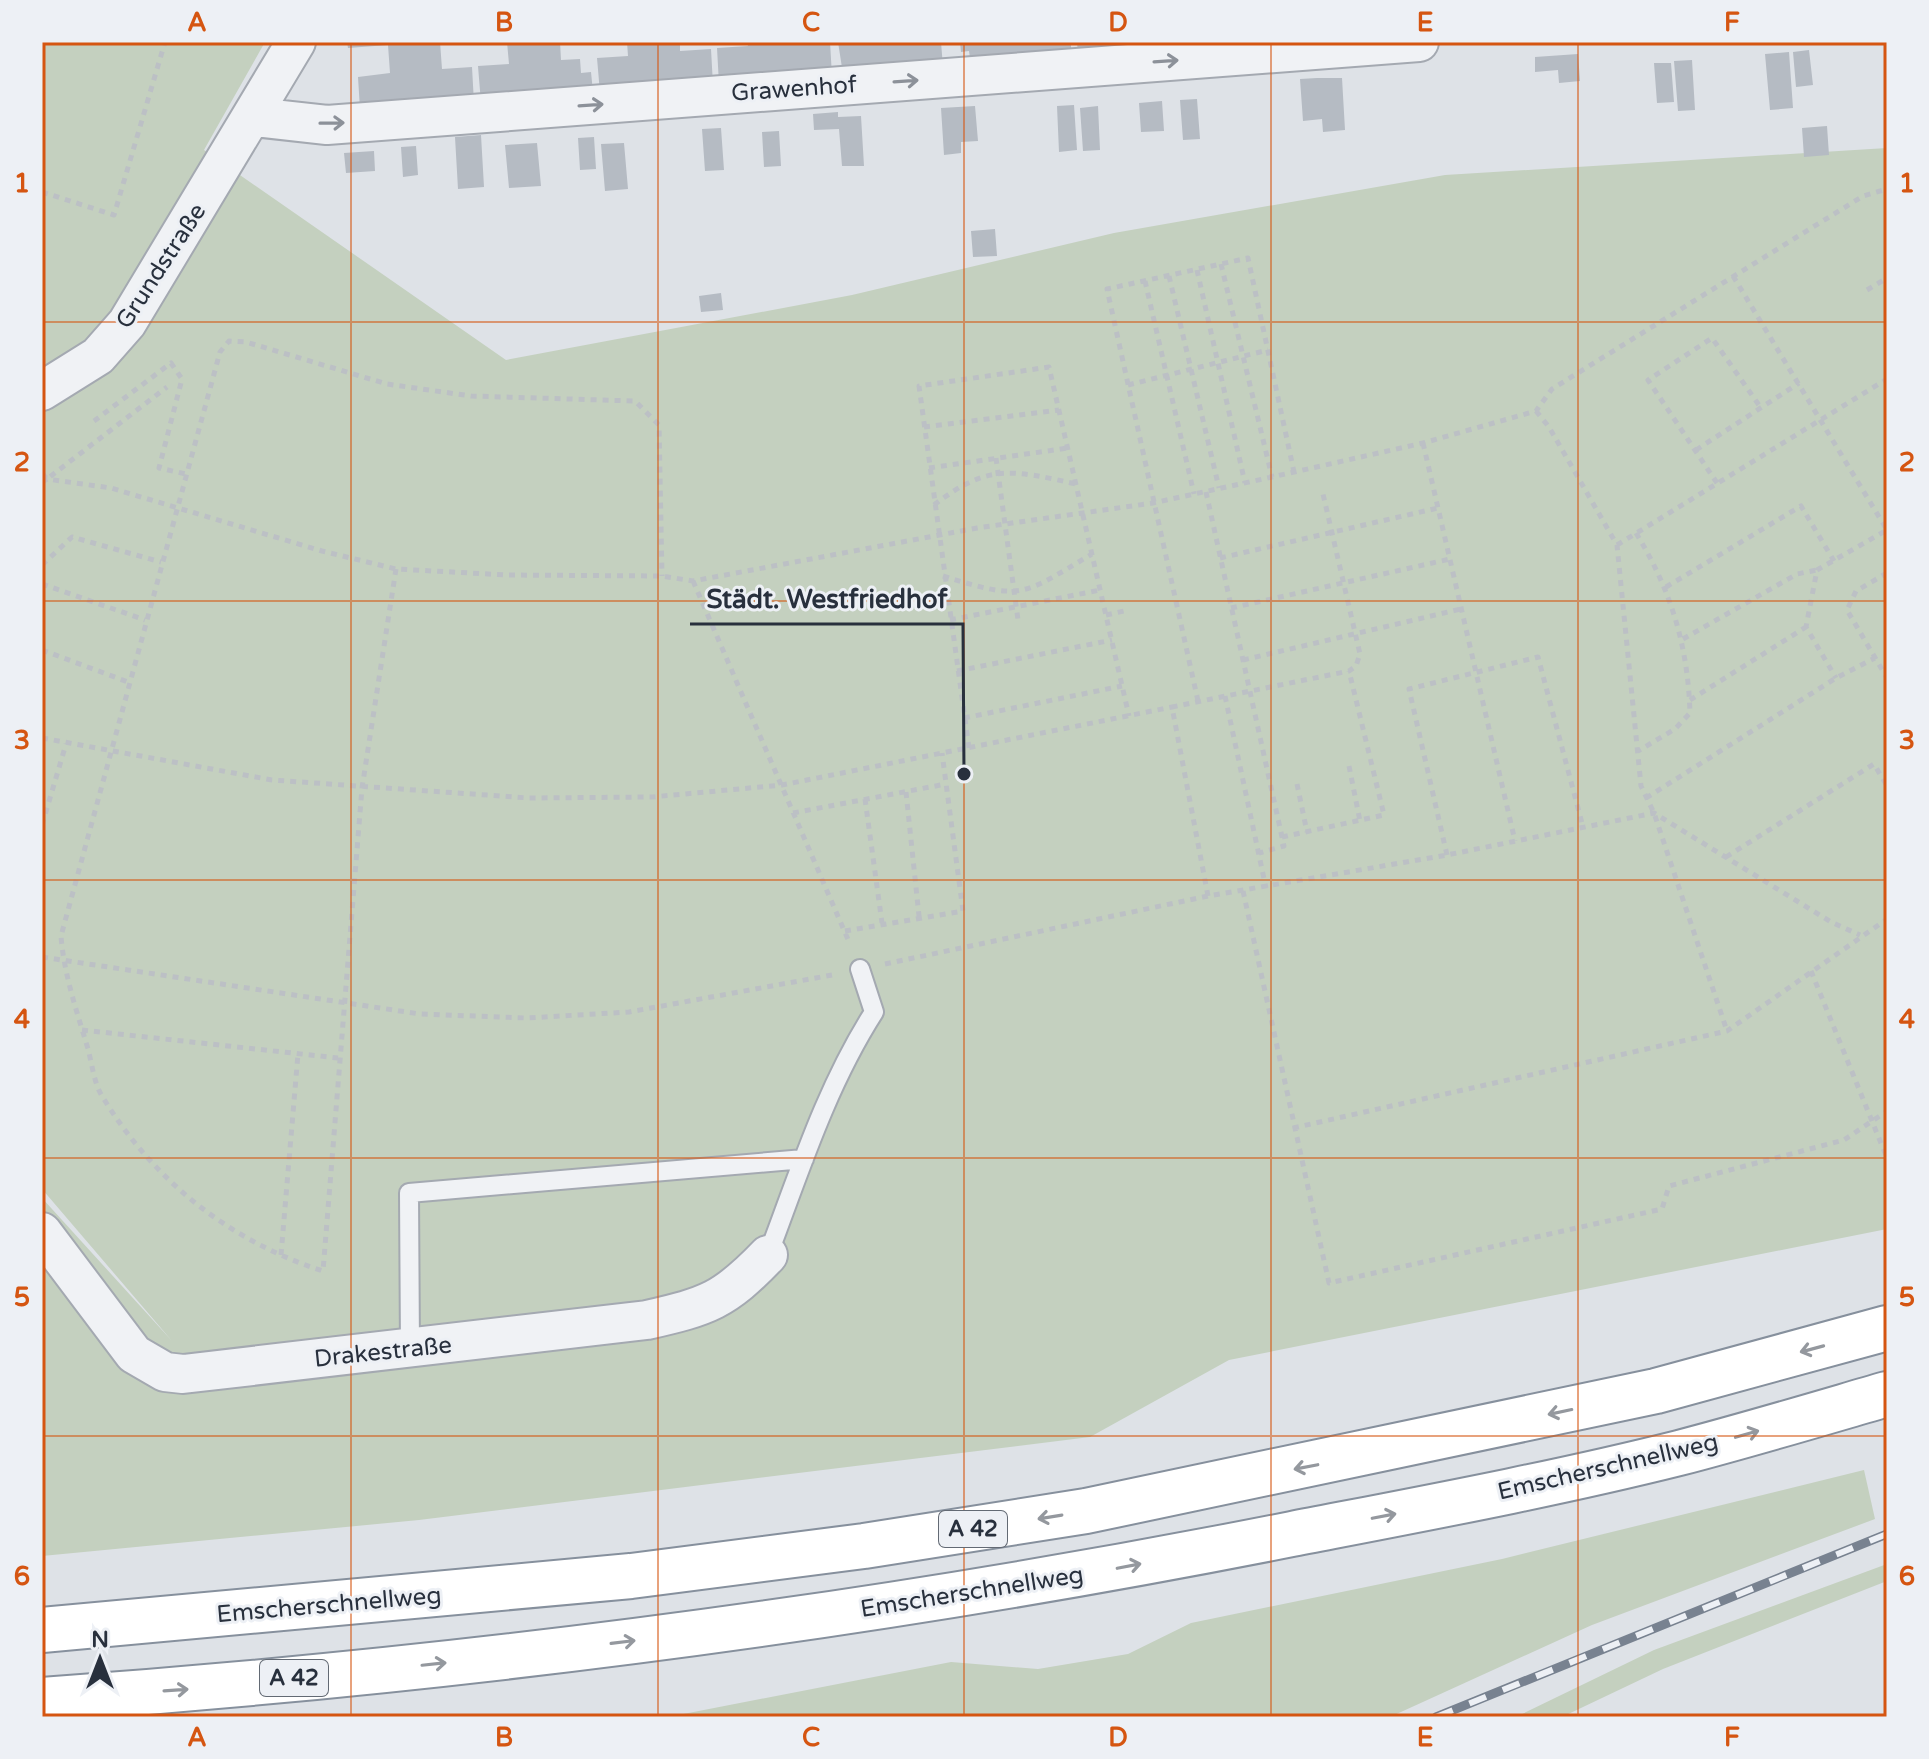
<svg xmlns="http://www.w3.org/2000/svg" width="1929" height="1759" viewBox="0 0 1929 1759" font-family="'Varela Round',sans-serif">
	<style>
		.green { fill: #c4d0bf }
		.building { fill: #b5bbc3 }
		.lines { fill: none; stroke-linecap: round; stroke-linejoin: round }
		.service-casing { stroke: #a4a9b1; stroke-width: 22 }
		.minor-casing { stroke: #a4a9b1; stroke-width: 42 }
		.motorway-casing { stroke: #86909d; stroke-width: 48 }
		.path { stroke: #bcc0c5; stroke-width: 5; stroke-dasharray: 6 6; stroke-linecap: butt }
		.service { stroke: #f0f2f5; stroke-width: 18 }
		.minor { stroke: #f0f2f5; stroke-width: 38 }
		.motorway { stroke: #fff; stroke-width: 44 }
		.rail-casing { stroke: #788290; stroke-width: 9 }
		.rail { stroke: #edf0f5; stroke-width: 6; stroke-dasharray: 18; stroke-linecap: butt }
		.oneway { stroke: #8c9199 }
		.oneway2 { stroke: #94989e }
		.grid { fill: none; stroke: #d55511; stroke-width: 2; stroke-opacity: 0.55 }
		.labels { text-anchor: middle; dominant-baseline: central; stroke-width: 6; stroke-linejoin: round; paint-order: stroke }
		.shield { fill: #edf0f5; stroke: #636a74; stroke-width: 2 }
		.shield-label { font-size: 22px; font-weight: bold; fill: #28303d }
		.street-label { font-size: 24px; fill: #28303d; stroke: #edf0f5 }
		.leader { fill: none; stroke: #28303d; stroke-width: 3 }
		.callout-dot { fill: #28303d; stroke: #edf0f5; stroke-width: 3 }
		.callout-label { font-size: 26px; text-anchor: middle; font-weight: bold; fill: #28303d; stroke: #edf0f5; stroke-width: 6; stroke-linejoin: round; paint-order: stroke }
		.neatline { fill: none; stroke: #d55511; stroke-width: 3 }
		.grid-label { font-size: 26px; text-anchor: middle; font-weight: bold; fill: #d55511 }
	</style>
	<rect width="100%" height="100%" fill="#dee2e7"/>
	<path class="green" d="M42 42H265L204 150 506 360 852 295 1114 233 1445 175 1887 148V1229L1229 1360 1090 1437 419 1520 42 1556V1198L172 1341 42 1189Z
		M1864 1470 1875 1519 1592 1625 1390 1717H668L951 1662 1038 1669 1128 1654 1191 1623 1502 1559Z
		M1887 1564V1581L1663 1669 1562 1717H1516L1654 1650Z"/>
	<path class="building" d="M347 42H440L442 69 472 67 474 103 360 109 358 77 390 73 388 45 348 48Z
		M507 42H560L561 60 580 59 581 73 591 72 593 92 481 103 478 66 509 64Z
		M627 42H680V51L711 49 713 85 600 93 597 58 628 56Z
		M747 42H830L832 76 719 84 717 48 748 46Z
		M838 42H941L943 67 843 74Z
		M960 42H1071V54L971 65 969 51 961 52Z
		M1077 42H1191L1078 54Z
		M1809 50 1813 85 1796 87 1793 52Z
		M1789 52 1793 108 1770 110 1765 54Z
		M1578 54 1580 81 1559 83 1558 70 1535 72V57Z
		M1692 60 1695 110 1678 111 1674 61Z
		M1654 63H1671L1674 102 1657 103Z
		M1317 78H1342L1345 130 1323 132 1322 119 1303 121 1300 79Z
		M1197 99 1200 139 1183 140 1180 100Z
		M1162 101 1164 131 1141 132 1139 103Z
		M1074 105 1077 150 1059 152 1057 106Z
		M975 106 978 141 961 142V153L944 155 941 108Z
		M1098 106 1100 150 1083 151 1080 108Z
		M838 112V117L861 116 864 166H842L839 129 814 130 813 114Z
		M1827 126 1829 155 1804 157 1802 128Z
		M721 128 724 170 705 171 702 129Z
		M779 131 781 166 764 167 762 132Z
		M481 135 484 187 458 189 455 137Z
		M594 137 596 169 580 170 578 138Z
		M537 143 541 186 509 188 505 145Z
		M624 143 628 189 605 191 601 144Z
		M416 146 418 175 403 177 401 147Z
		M374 151 375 171 346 173 344 153Z
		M995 229 997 256 973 257 971 231Z
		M721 293 723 310 701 312 699 296Z"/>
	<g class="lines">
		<g class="service-casing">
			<path id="service" d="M768 1255C799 1173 826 1087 874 1012L860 969
				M410 1349 409 1193 804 1159"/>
		</g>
		<g class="minor-casing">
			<path id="minor" d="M254 117 327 125 1419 42
				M42 391 98 356 127 323 296 42
				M42 1232 134 1354 165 1372 183 1374 647 1320C708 1306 724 1301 768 1255"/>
		</g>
		<g class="motorway-casing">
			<path id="motorway" d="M42 1630 631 1576 864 1546 1086 1511 1656 1391 1887 1328
				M42 1700C461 1670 879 1616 1292 1534 1421 1509 1551 1485 1679 1453 1748 1435 1818 1414 1887 1394"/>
		</g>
		<path class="path" d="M42 192 114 215 165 42
			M1221 264 1272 477
			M1197 270 1245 483
			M1169 276 1219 488
			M1733 276 1887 530 1817 570 1806 627 1836 678
			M1145 281 1194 494
			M1867 290 1887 278
			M1128 385 1268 350
			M1536 411 1549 427 1617 545 1641 786 1654 813 1727 1031
			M94 421 171 363 182 379 159 468 186 474
			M924 427 1059 410
			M1423 443 1515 841
			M1696 450 1799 383
			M996 458 1018 620
			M929 468 1068 448
			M42 473 47 479 167 387
			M42 482 47 479 111 488 322 551 396 569 507 575 662 576 693 581 977 528 1153 503 1272 477 1423 443 1536 411 1552 389 1863 196 1887 189
			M1717 483 1648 380 1712 338 1761 408
			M1206 492 1284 846 1259 853
			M934 505C988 463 1013 470 1076 484
			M1636 533C1671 590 1688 646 1690 713L1675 729 1638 751
			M1617 545 1887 379
			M1220 558 1438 508
			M42 565 72 537 161 562
			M396 569 362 788 323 1271C229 1241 153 1180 102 1096 94 1083 92 1064 88 1049 77 1012 64 975 61 936L220 352 229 341 246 342 387 384 471 396 635 401 659 425 662 576
			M1887 573 1856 591 1847 610 1887 678
			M943 576C1023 601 1021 596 1092 554
			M693 581 850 944
			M42 584 145 620
			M1666 587 1801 506 1834 561
			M1231 608 1450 559
			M1106 615 1124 611
			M950 620 1100 590
			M1683 639 1797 574 1817 570
			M42 650 128 682
			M1243 660 1461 609
			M957 671 1112 640
			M1225 696 1266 888
			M1690 700 1806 627
			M1198 701 1107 289 1248 258 1294 472
			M964 718 1122 686
			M42 738 272 780 529 798 652 797 782 785 1172 707
			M969 748 919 386 1049 367 1129 716
			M1349 766 1360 821
			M1297 784 1307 832
			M906 792 919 916
			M1646 798 1836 678 1875 658
			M865 799 882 923
			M793 813 946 784
			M42 825 66 744
			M1282 837 1384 815 1349 671
			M1447 855 1409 689 1538 657 1583 827
			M1726 857 1874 764 1887 786
			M1243 891 1329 1283 1662 1209 1669 1186 1844 1140 1887 1111
			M1208 896 1172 707 1349 671 1356 666 1360 654 1323 494
			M845 931 963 911 942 753
			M42 957 420 1014 527 1018 629 1012 832 975
			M885 964 1208 896 1447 855 1654 813 1831 922 1860 935
			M1811 971 1887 1158
			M82 1030 338 1058
			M1293 1128 1727 1031 1887 919
			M281 1255 298 1054"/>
		<use href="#service" class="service"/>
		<use href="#minor" class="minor"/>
		<use href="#motorway" class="motorway"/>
		<g class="rail-casing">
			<path id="rail" d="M1436 1717 1887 1534"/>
		</g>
		<use href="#rail" class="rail"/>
	</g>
	<defs><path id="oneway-shaft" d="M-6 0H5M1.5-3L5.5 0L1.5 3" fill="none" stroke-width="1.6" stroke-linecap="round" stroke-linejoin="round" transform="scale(2)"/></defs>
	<g class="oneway">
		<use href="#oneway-shaft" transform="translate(1166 61) rotate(-4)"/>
		<use href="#oneway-shaft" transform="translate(906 81) rotate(-4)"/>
		<use href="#oneway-shaft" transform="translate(591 105) rotate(-4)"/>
		<use href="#oneway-shaft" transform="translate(332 123) rotate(-1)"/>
	</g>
	<g class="oneway2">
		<use href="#oneway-shaft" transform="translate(1812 1349) rotate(165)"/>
		<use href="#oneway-shaft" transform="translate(1560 1412) rotate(168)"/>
		<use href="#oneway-shaft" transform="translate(1747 1434) rotate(-16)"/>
		<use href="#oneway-shaft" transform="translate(1306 1467) rotate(169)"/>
		<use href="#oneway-shaft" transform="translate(1384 1516) rotate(-11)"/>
		<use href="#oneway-shaft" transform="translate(1050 1517) rotate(171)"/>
		<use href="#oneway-shaft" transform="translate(1129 1566) rotate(-11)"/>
		<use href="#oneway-shaft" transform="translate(623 1642) rotate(-7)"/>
		<use href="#oneway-shaft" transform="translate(434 1664) rotate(-6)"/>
		<use href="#oneway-shaft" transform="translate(176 1690) rotate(-4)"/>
	</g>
	<path class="grid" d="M351 42V1717M658 42V1717M964 42V1717M1271 42V1717M1578 42V1717M42 322H1887M42 601H1887M42 880H1887M42 1158H1887M42 1436H1887"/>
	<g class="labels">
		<g class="shield">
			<rect x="939" y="1511" width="68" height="36" rx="6"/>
			<rect x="260" y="1660" width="68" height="36" rx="6"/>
		</g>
		<g class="shield-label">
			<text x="973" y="1529">A 42</text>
			<text x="294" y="1678">A 42</text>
		</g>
		<g class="street-label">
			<text transform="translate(794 89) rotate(-4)">Grawenhof</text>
			<text transform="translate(161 266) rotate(-57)">Grundstraße</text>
			<text transform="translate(383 1352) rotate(-6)">Drakestraße</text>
			<text transform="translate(1608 1467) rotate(-13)">Emscherschnellweg</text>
			<text transform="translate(972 1592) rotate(-9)">Emscherschnellweg</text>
			<text transform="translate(329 1605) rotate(-5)">Emscherschnellweg</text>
		</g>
	</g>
	<path class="leader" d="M964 774L963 624H690"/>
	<circle class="callout-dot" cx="964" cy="774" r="8"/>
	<g class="callout-label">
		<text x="827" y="608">Städt. Westfriedhof</text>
	</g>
	<rect width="1929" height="1759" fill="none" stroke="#edf0f5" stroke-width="88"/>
	<g transform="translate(100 1659)" stroke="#edf0f5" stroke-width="6" paint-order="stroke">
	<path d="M0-6L14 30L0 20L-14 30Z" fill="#28303d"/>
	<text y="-12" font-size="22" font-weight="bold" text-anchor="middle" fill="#28303d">N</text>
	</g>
	<rect x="44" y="44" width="1841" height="1671" class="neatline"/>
	<g class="grid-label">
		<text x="197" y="31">A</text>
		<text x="504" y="31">B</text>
		<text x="811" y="31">C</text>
		<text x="1118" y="31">D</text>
		<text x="1425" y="31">E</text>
		<text x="1732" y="31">F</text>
		<text x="22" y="192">1</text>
		<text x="1907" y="192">1</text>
		<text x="22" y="471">2</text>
		<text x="1907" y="471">2</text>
		<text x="22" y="749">3</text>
		<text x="1907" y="749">3</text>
		<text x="22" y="1028">4</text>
		<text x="1907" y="1028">4</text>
		<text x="22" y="1306">5</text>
		<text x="1907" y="1306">5</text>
		<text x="22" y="1585">6</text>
		<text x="1907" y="1585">6</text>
		<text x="197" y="1746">A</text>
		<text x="504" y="1746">B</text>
		<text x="811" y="1746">C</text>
		<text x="1118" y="1746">D</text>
		<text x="1425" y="1746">E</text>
		<text x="1732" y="1746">F</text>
	</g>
</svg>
